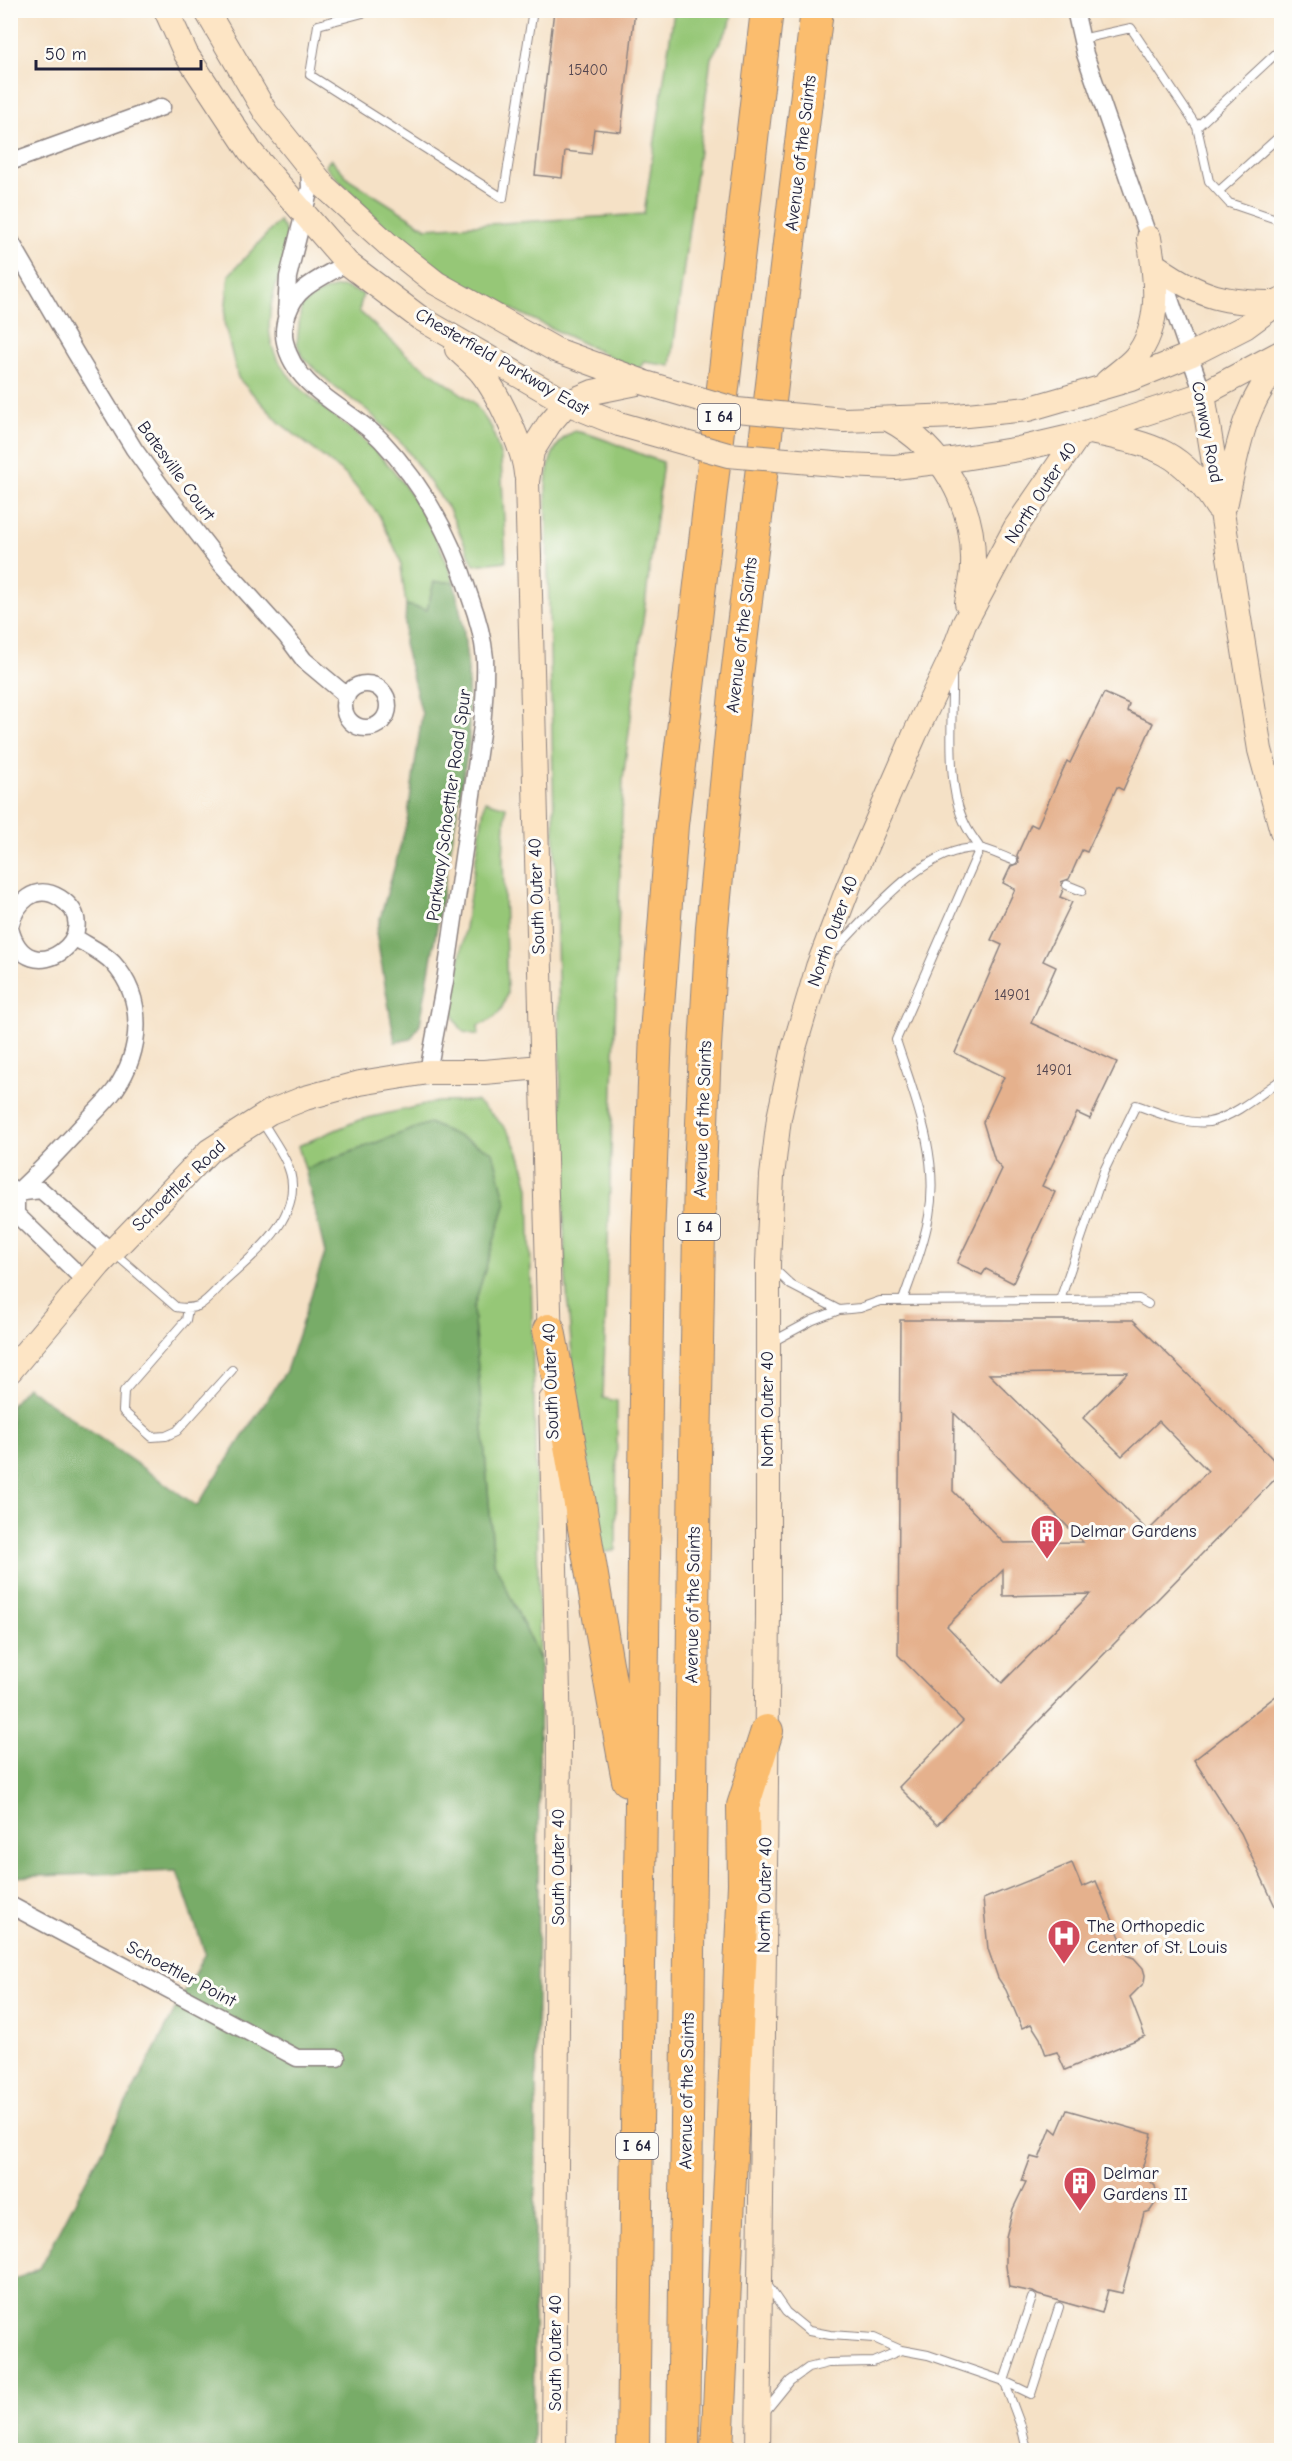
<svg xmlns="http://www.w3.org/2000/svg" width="1292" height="2461" viewBox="0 0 1292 2461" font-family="'Comic Neue',sans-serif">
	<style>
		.green { fill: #96c777; stroke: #5c7459; stroke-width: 1.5 }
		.forest { fill: #78ac68; stroke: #4d6752; stroke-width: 1.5 }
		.building { fill: #e5b18d; fill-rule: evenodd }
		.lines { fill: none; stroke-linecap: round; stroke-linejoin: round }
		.lane-casing { stroke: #8c8280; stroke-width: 10 }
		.street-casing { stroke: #8c8280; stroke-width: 19 }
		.secondary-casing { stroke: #8c8280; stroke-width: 26 }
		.highway-casing { stroke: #8c8280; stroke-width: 34 }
		.lane { stroke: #fff; stroke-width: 8 }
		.street { stroke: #fff; stroke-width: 16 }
		.secondary { stroke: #fde5c5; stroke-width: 24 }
		.highway { stroke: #fbbd6e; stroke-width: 32 }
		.secondary-bridge-casing { stroke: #8c8280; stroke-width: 26; stroke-linecap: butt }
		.secondary-bridge { stroke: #fde5c5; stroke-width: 24 }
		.labels { text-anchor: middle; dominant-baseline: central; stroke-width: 6; stroke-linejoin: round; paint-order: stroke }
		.number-label { font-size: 15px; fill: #534650 }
		.shield { fill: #fdfcf7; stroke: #646373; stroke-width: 1.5 }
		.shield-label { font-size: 16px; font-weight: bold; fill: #22223b }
		.street-label { font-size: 18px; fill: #22223b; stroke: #fdfcf7 }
		.poi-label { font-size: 18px; fill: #22223b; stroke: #fdfcf7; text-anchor: start }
	</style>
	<rect width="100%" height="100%" fill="#fdfcf7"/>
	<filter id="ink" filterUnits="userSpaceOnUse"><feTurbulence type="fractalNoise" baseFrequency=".0167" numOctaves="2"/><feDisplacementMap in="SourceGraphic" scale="12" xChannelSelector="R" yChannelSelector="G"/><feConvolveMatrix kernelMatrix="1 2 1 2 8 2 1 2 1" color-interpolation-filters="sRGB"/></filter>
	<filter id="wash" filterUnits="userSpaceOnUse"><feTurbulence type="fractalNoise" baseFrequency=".008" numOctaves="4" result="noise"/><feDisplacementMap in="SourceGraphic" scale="24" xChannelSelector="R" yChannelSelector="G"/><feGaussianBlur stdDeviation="1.35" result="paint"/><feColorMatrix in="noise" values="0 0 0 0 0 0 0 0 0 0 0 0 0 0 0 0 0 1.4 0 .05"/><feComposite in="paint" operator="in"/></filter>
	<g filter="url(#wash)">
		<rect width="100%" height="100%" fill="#f5e1c6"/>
		<path class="green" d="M674 11H732L730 25 711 58 671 366 644 362 638 370 474 291 401 244 325 166 331 159 349 179 426 228 644 214Z
			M279 221C284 228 290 237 290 246 290 253 283 264 281 271 271 297 263 330 276 356 294 391 329 410 358 435 403 473 435 526 454 582H434L427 610 406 605 400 559 379 515 346 475 280 423 238 378 224 322 229 275Z
			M344 287 363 294 359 311 407 355 473 402 492 428 501 458 506 561 474 565 449 509 404 446 367 410 336 388 302 357 297 343 301 307C315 294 325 288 344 287Z
			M574 431C604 436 633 453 663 462L623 780 603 1398 617 1401 616 1550 601 1553 573 1367 565 1266 546 488C547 466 552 442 574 431Z
			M485 801 506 807 503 857 507 993C502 1013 497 1018 478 1026L479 1035 464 1032 456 1022 452 1010Z
			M476 1101C512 1129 519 1144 529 1188L540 1660 494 1563 473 1309 506 1202 429 1123 305 1169 298 1146 359 1120 437 1102Z"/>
		<path class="forest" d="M434 582H454L463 625 468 670 469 743 420 1024 411 1039 395 1042 376 933 407 822 422 714 404 644 406 605 427 610Z
			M429 1123 493 1152 506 1202 473 1309 494 1562 540 1660 533 2450H11L10 2282 40 2268 205 1953 177 1871 11 1877V1405L27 1387 197 1506 286 1371 325 1253 305 1169Z"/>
		<g id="blocks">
			<path class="building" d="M554 10H635L621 132 594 129 591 154 565 151 562 178 535 175Z
				M1104 693 1129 704 1127 711 1153 723 1123 790 1117 787 1087 852 1082 850 1069 879 1061 882 1063 890 1060 897 1072 902 1043 961 1056 967 1031 1023 1117 1062 1090 1119 1077 1113 1042 1186 1055 1192 1013 1283 986 1269 982 1275 957 1263 1002 1169 995 1161 983 1122 1004 1077 955 1053 1002 945 991 940 1015 889 1003 883 1011 866 1019 863 1017 855 1031 824 1037 827 1067 761 1070 763Z
				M900 1320H1133L1281 1467V1473L937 1825 899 1787 963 1721 898 1655ZM1128 1372 1083 1418 1122 1456 1159 1421 1208 1471 1148 1531 989 1374ZM954 1413 1083 1542 1004 1543 953 1491ZM1003 1570V1596L1090 1594 1002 1683 947 1626Z
				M1281 1692V1919L1241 1833 1194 1760Z
				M1072 1863 1082 1887 1096 1881 1128 1956 1134 1958 1143 1968 1145 1975 1144 1983 1130 1997 1145 2036 1065 2070 1057 2052 1046 2055 1040 2038 1031 2024 1022 2028 1006 1990 998 1978 988 1949 983 1899Z
				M1067 2110 1152 2134 1140 2176 1150 2181 1155 2186 1158 2199 1150 2211 1144 2213 1122 2293 1108 2290 1102 2313 1038 2295 1033 2292 1009 2287 1006 2266V2237L1013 2209 1026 2182 1022 2181 1031 2157 1039 2159 1051 2128 1057 2133Z"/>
		</g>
	</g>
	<g filter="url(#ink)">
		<use href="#blocks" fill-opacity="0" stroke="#8c8280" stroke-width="1.5"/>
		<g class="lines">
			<g class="lane-casing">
				<path id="lane" d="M374 10 318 25 310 75 503 198 533 10
					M1081 39 1131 28 1197 127 1209 181 1229 203 1282 221
					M1197 127 1282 48
					M1219 191 1282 134
					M952 675C953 718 945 785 965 824 969 833 975 840 980 848
					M1067 885 1082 891
					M832 953C868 917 922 847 978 848 989 849 1003 857 1013 860
					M113 1252 176 1307C184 1308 190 1309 198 1306 208 1301 217 1289 225 1281 251 1257 292 1226 292 1187 293 1164 273 1141 262 1121
					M772 1267 791 1285 839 1310
					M903 1300C913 1272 924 1244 929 1216 940 1155 914 1096 896 1040L980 848
					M1148 1304 1139 1299 1060 1300 1104 1171 1136 1105C1157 1112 1185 1125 1209 1122 1232 1118 1262 1093 1282 1079
					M188 1309 186 1320 124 1391 123 1411 152 1437 166 1436 177 1431 232 1370
					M770 1343 813 1320 839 1310 860 1308 880 1301 1060 1300
					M766 2283 786 2312 809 2331 830 2335 874 2338 901 2350 928 2355 1004 2381 1032 2298
					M1004 2381 1031 2394 1059 2307
					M1004 2381 1022 2429 1027 2450
					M764 2413 790 2381 808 2368 828 2363 873 2362 901 2350"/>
			</g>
			<g class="street-casing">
				<path id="street" d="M1075 10 1085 54 1203 394
					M10 162 162 107
					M10 240 75 352 134 449 160 485 222 565 287 637 304 660 347 696
					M347 263C333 271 316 279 304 289 290 300 281 325 285 342 295 390 350 408 381 440 424 485 452 538 470 597 477 616 483 637 485 658 486 681 484 704 482 726L445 981 428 1072
					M286 314 288 277 310 188 309 166
					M344 706a22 22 0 1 1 44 0a22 22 0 1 1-44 0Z
					M10 926C16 903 35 882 60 898 112 932 27 998 10 928
					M10 1187 16 1193V1214L85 1281
					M16 1193C39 1172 60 1150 81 1127 92 1115 105 1103 115 1090 142 1051 146 999 113 963 103 952 86 945 74 937
					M16 1193 41 1190 112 1252
					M10 1905 297 2058H337"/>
			</g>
			<g class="secondary-casing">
				<path id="secondary" d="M166 10 186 54 250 151 347 263 420 318 567 403 619 424
					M206 10 266 113 325 187 392 248 436 283 556 350 641 381
					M1159 268C1202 298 1226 303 1277 303
					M457 349C465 357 474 364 481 372 498 393 524 448 526 474
					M1107 382C1116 374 1127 367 1135 358 1163 325 1156 277 1149 238
					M1203 394 1260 750 1282 831
					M888 419C943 448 975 505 973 566 973 578 969 591 967 603
					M844 420 957 416 1028 409 1131 379 1190 355 1245 327 1282 300
					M1090 432C1153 445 1181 449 1217 507
					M846 465 895 467 945 461 1019 449 1079 435 1203 394 1282 352
					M1226 502C1238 446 1243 405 1282 360
					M550 1347 527 481 532 451 549 424 567 403 593 392 642 382
					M10 1371 99 1265 209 1151 270 1112 305 1098 360 1083 428 1072H484L541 1067
					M551 1400 559 1736 554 2450
					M758 2450 768 1614V1263L772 1176 779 1118 794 1048 818 967 850 883 915 734 952 656 964 624 1016 527 1079 435"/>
			</g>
			<g class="highway-casing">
				<path id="highway" d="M549 1330C578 1479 599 1630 628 1780
					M633 2450 648 1237 656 1033 672 825 767 10
					M683 2450 695 1456 700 1174 705 1047 712 927 736 684 817 10
					M717 2450 744 1884 743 1806 767 1731"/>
			</g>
			<use href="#lane" class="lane"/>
			<use href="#street" class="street"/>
			<use href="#secondary" class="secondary"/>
			<use href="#highway" class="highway"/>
			<g class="secondary-bridge-casing">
				<path id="secondary-bridge" d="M642 382 737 410 844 420
					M619 424 728 455 846 465"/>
			</g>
			<use href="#secondary-bridge" class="secondary-bridge"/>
		</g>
	</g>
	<defs>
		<g id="building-pin" transform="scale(1.725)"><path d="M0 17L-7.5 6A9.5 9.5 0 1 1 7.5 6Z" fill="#d1495b" stroke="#fdfcf7"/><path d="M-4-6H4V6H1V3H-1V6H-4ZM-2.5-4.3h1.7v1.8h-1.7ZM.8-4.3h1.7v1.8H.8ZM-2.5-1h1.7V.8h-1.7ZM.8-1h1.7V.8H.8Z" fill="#fff"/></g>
		<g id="hospital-pin" transform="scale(1.725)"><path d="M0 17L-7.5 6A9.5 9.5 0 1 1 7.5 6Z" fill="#d1495b" stroke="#fdfcf7"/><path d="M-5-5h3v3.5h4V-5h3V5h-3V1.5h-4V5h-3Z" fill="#fff"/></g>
	</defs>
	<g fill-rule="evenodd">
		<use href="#building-pin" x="1047" y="1531"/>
		<use href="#hospital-pin" x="1064" y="1936"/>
		<use href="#building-pin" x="1080" y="2183"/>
	</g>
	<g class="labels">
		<g class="number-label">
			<text x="588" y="70">15400</text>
			<text x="1012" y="995">14901</text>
			<text x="1054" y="1070">14901</text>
		</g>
		<g class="shield">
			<rect x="698" y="404" width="42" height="26" rx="4.5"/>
			<rect x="678" y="1214" width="42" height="26" rx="4.5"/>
			<rect x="616" y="2133" width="42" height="26" rx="4.5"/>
		</g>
		<g class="shield-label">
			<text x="719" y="417">I 64</text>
			<text x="699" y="1227">I 64</text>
			<text x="637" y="2146">I 64</text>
		</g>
		<g class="street-label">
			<text transform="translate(801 153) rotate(-83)">Avenue of the Saints</text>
			<text transform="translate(502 362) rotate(30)">Chesterfield Parkway East</text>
			<text transform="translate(1207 432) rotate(79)">Conway Road</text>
			<text transform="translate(176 471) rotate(54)">Batesville Court</text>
			<text transform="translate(1041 493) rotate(-57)">North Outer 40</text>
			<text transform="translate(742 635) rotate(-83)">Avenue of the Saints</text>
			<text transform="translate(449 805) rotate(-82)">Parkway/Schoettler Road Spur</text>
			<text transform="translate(537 896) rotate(-92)">South Outer 40</text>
			<text transform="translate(833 931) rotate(-70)">North Outer 40</text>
			<text transform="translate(703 1119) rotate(-88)">Avenue of the Saints</text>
			<text transform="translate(179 1186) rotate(-44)">Schoettler Road</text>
			<text transform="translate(551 1381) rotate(-92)">South Outer 40</text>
			<text transform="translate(767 1409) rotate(-90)">North Outer 40</text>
			<text transform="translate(693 1605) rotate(-89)">Avenue of the Saints</text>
			<text transform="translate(558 1867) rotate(-90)">South Outer 40</text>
			<text transform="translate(765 1895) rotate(-89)">North Outer 40</text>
			<text transform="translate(181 1974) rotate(28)">Schoettler Point</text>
			<text transform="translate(687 2091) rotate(-89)">Avenue of the Saints</text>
			<text transform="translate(555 2353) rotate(-90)">South Outer 40</text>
		</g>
		<g class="poi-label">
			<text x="1070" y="1531">Delmar Gardens</text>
			<text x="1087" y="1926">The Orthopedic<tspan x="1087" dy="21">Center of St. Louis</tspan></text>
			<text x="1103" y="2173">Delmar<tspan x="1103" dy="21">Gardens II</tspan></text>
		</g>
	</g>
	<rect width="1292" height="2461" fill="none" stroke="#fdfcf7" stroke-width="36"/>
	<path d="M36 60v9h165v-9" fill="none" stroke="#22223b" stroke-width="3"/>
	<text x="45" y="60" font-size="18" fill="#22223b" stroke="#fdfcf7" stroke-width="4.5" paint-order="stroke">50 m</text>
</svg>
